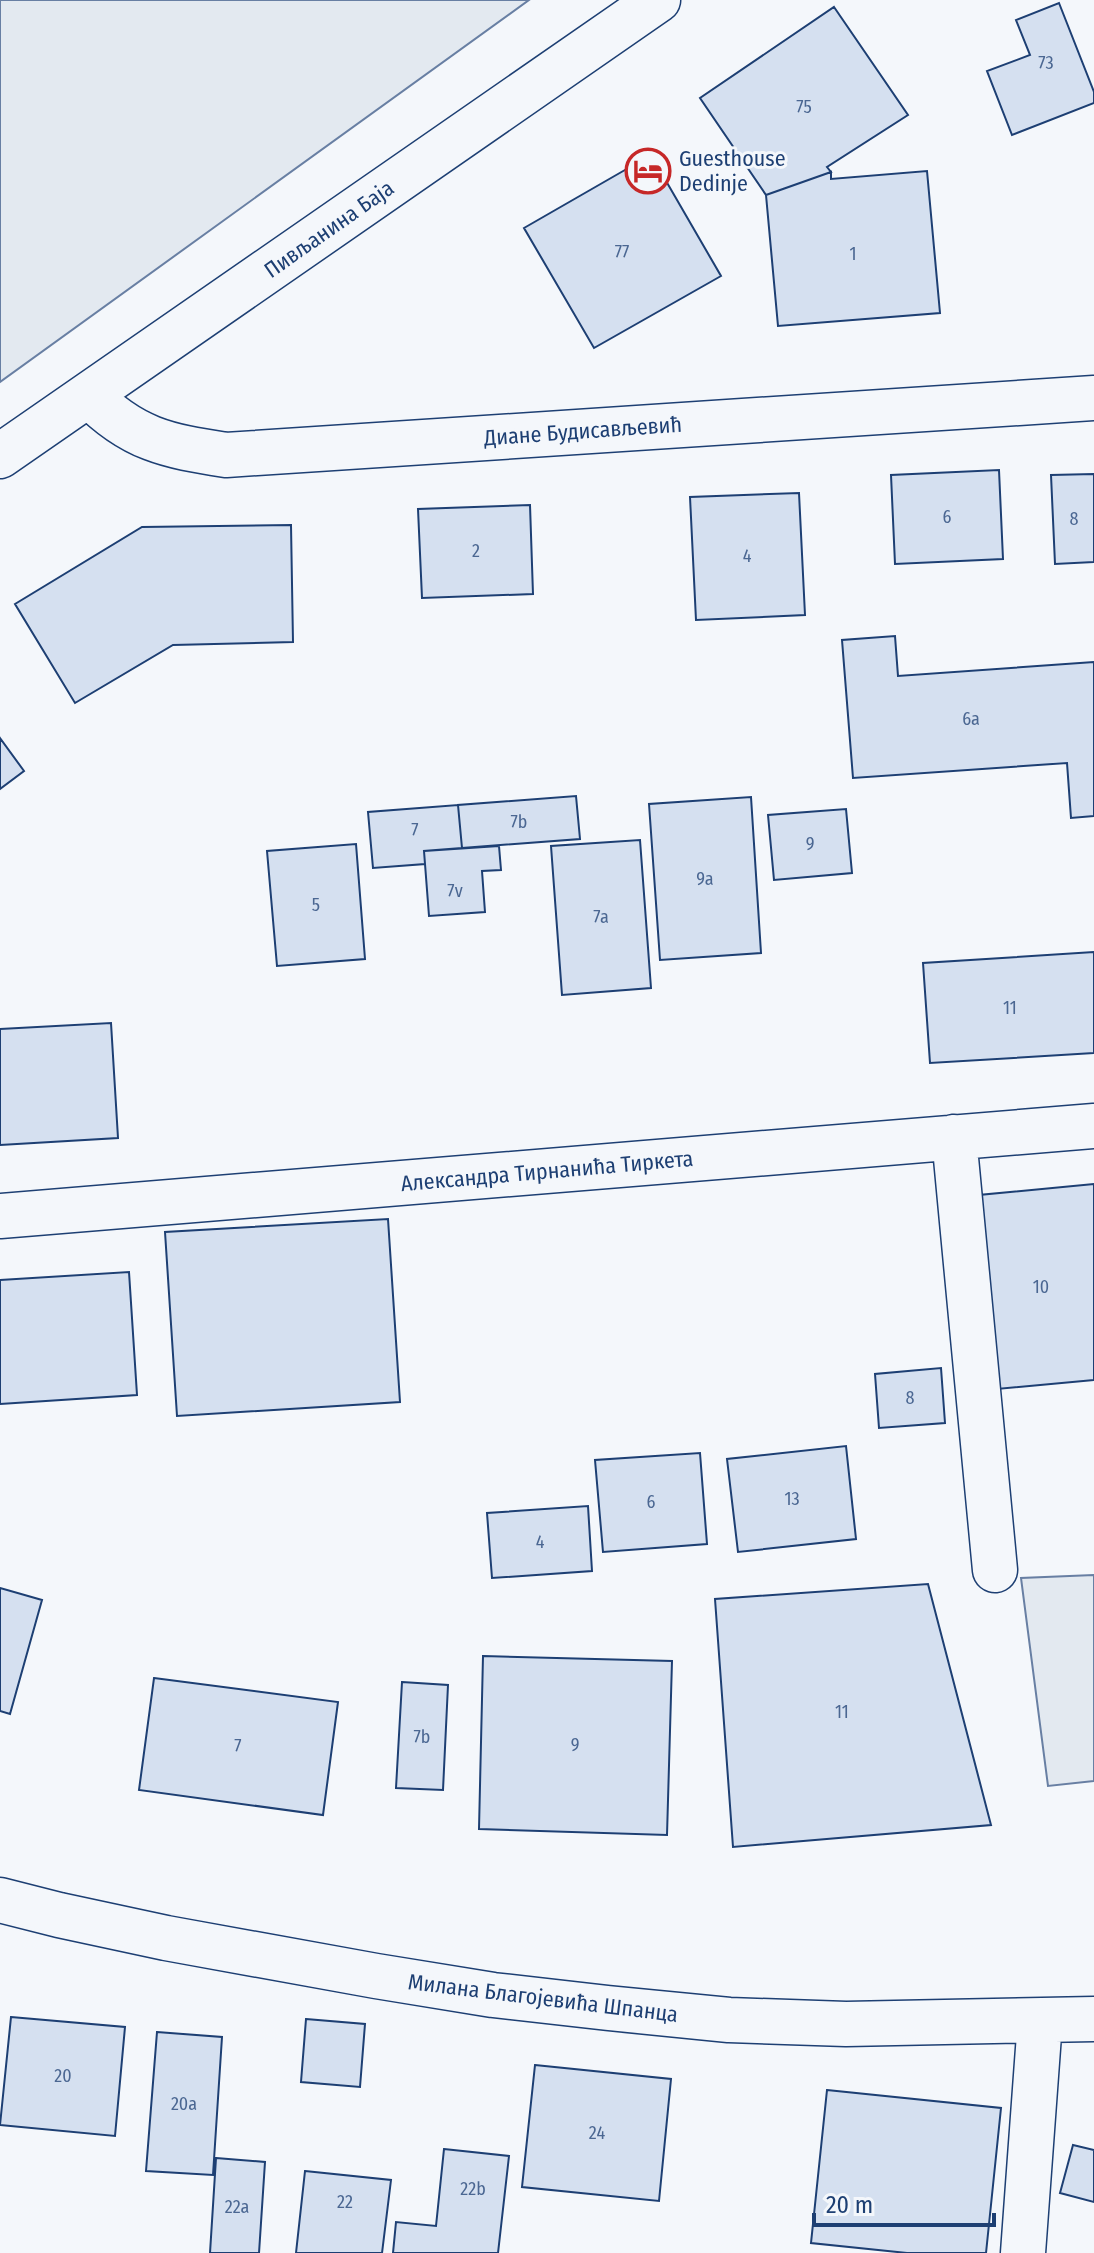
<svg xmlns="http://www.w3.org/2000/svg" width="1094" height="2253" font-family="'Fira Sans Condensed',sans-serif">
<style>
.green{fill:#e3e9f0;stroke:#687fa3;stroke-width:2}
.building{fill:#d5e0f0;stroke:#1d3f73;stroke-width:2}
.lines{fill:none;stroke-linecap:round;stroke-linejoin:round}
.minor-casing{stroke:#1d3f73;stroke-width:47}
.minor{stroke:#f4f7fb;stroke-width:44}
.labels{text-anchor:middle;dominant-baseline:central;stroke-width:6;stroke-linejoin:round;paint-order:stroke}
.number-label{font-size:18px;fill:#4b6792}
.poi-label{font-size:22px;fill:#1d3f73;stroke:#f4f7fb;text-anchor:start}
.street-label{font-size:22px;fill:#1d3f73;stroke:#f4f7fb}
</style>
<rect width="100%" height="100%" fill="#f4f7fb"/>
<!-- green -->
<path class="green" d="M0 0H529L0 382Z
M1094 1575V1781L1048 1786 1021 1578Z"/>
<!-- building -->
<path class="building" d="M1059 3 1094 92V103L1012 135 987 71 1030 55 1016 20Z
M834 7 908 115 827 167 831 172 766 195 700 98Z
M651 155 721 276 594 348 524 228Z
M927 171 940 313 778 326 766 195 831 172V179Z
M999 470 1003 559 895 564 891 475Z
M1094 474V562L1055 564 1051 475Z
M799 493 805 615 696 620 690 497Z
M530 505 533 594 422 598 418 509Z
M291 525 293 642 173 645 75 703 15 604 142 527Z
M895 636 898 676 1094 662V816L1071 818 1067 763 853 778 842 640Z
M0 738 24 771 0 789Z
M576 796 580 839 462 848 458 805Z
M751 797 761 953 660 960 649 804Z
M458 805 462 848 424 851 425 864 373 868 368 812Z
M846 809 852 873 774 880 768 815Z
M640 840 651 988 562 995 551 846Z
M356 844 365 959 277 966 267 851Z
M499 846 501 870 482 871 485 912 429 916 424 851Z
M1094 952V1053L930 1063 923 963Z
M111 1023 118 1138 0 1145V1029Z
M1094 1184V1380L997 1389 979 1195Z
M388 1219 400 1402 177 1416 165 1232Z
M129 1272 137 1395 0 1404V1280Z
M941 1368 945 1423 879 1428 875 1374Z
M846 1446 856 1539 738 1552 727 1459Z
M700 1453 707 1544 603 1552 595 1460Z
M588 1506 592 1571 492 1578 487 1513Z
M928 1584 991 1825 733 1847 715 1599Z
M0 1588 42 1600 10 1714 0 1711Z
M483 1656 672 1661 667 1835 479 1829Z
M154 1678 338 1702 323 1815 139 1790Z
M402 1682 448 1685 443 1790 396 1788Z
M11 2017 125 2027 115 2136 0 2125Z
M306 2019 365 2024 360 2087 301 2082Z
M157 2032 222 2037 213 2175 146 2171Z
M535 2065 671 2079 659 2201 522 2187Z
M827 2090 1001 2108 986 2253H907L811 2243Z
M1073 2145 1094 2150V2202L1060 2193Z
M444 2149 509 2156 498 2253H393L396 2222 436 2226Z
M216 2158 265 2162 259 2253H210Z
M305 2171 391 2180 382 2253H296Z"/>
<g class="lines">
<!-- minor casing -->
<g class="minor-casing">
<path id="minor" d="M89 395C132 439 167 446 226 455L1094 398
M0 456 658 0
M954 1137 995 1570
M0 1216 1094 1126
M0 1900 59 1915 166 1938 376 1976 493 1995 608 2008 729 2020 846 2024 1094 2019
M1023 2253 1040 2021"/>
</g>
<!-- minor -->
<use href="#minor" class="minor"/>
</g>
<!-- icons -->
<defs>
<g id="hotel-ring" transform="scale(2.3)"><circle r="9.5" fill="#f4f7fb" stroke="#c62828" stroke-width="1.5"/><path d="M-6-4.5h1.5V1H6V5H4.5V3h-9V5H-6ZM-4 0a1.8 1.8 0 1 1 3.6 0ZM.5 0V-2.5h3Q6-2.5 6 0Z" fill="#c62828"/></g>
</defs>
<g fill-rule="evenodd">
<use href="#hotel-ring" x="648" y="171"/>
</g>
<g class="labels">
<!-- number labels -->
<g class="number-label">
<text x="1046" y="63">73</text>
<text x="804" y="107">75</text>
<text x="622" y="252">77</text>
<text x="853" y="254">1</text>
<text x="947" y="517">6</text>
<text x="1074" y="519">8</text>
<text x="476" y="551">2</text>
<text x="747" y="556">4</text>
<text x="971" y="719">6a</text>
<text x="519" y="822">7b</text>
<text x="415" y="830">7</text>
<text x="810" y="844">9</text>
<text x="705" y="879">9a</text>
<text x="455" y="891">7v</text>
<text x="316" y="905">5</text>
<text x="601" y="917">7a</text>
<text x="1010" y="1008">11</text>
<text x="1041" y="1287">10</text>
<text x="910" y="1398">8</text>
<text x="792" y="1499">13</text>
<text x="651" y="1502">6</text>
<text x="540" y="1542">4</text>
<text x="842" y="1712">11</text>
<text x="422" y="1737">7b</text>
<text x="575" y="1745">9</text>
<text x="238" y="1746">7</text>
<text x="63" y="2076">20</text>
<text x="184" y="2104">20a</text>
<text x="597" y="2133">24</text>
<text x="473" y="2189">22b</text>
<text x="345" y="2202">22</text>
<text x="237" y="2207">22a</text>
</g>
<!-- poi labels -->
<g class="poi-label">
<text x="679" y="158">Guesthouse<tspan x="679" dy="25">Dedinje</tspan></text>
</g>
<!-- street labels -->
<g class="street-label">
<text transform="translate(329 229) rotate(-35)">Пивљанина Баја</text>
<text transform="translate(583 431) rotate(-4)">Диане Будисављевић</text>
<text transform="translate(547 1171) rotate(-5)">Александра Тирнанића Тиркета</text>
<text transform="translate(543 1998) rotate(7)">Милана Благојевића Шпанца</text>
</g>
</g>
<!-- scale -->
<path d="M814 2213v12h180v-12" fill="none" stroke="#1d3f73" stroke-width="4"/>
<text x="826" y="2213" font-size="24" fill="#1d3f73" stroke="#f4f7fb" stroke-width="6" paint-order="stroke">20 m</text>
</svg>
